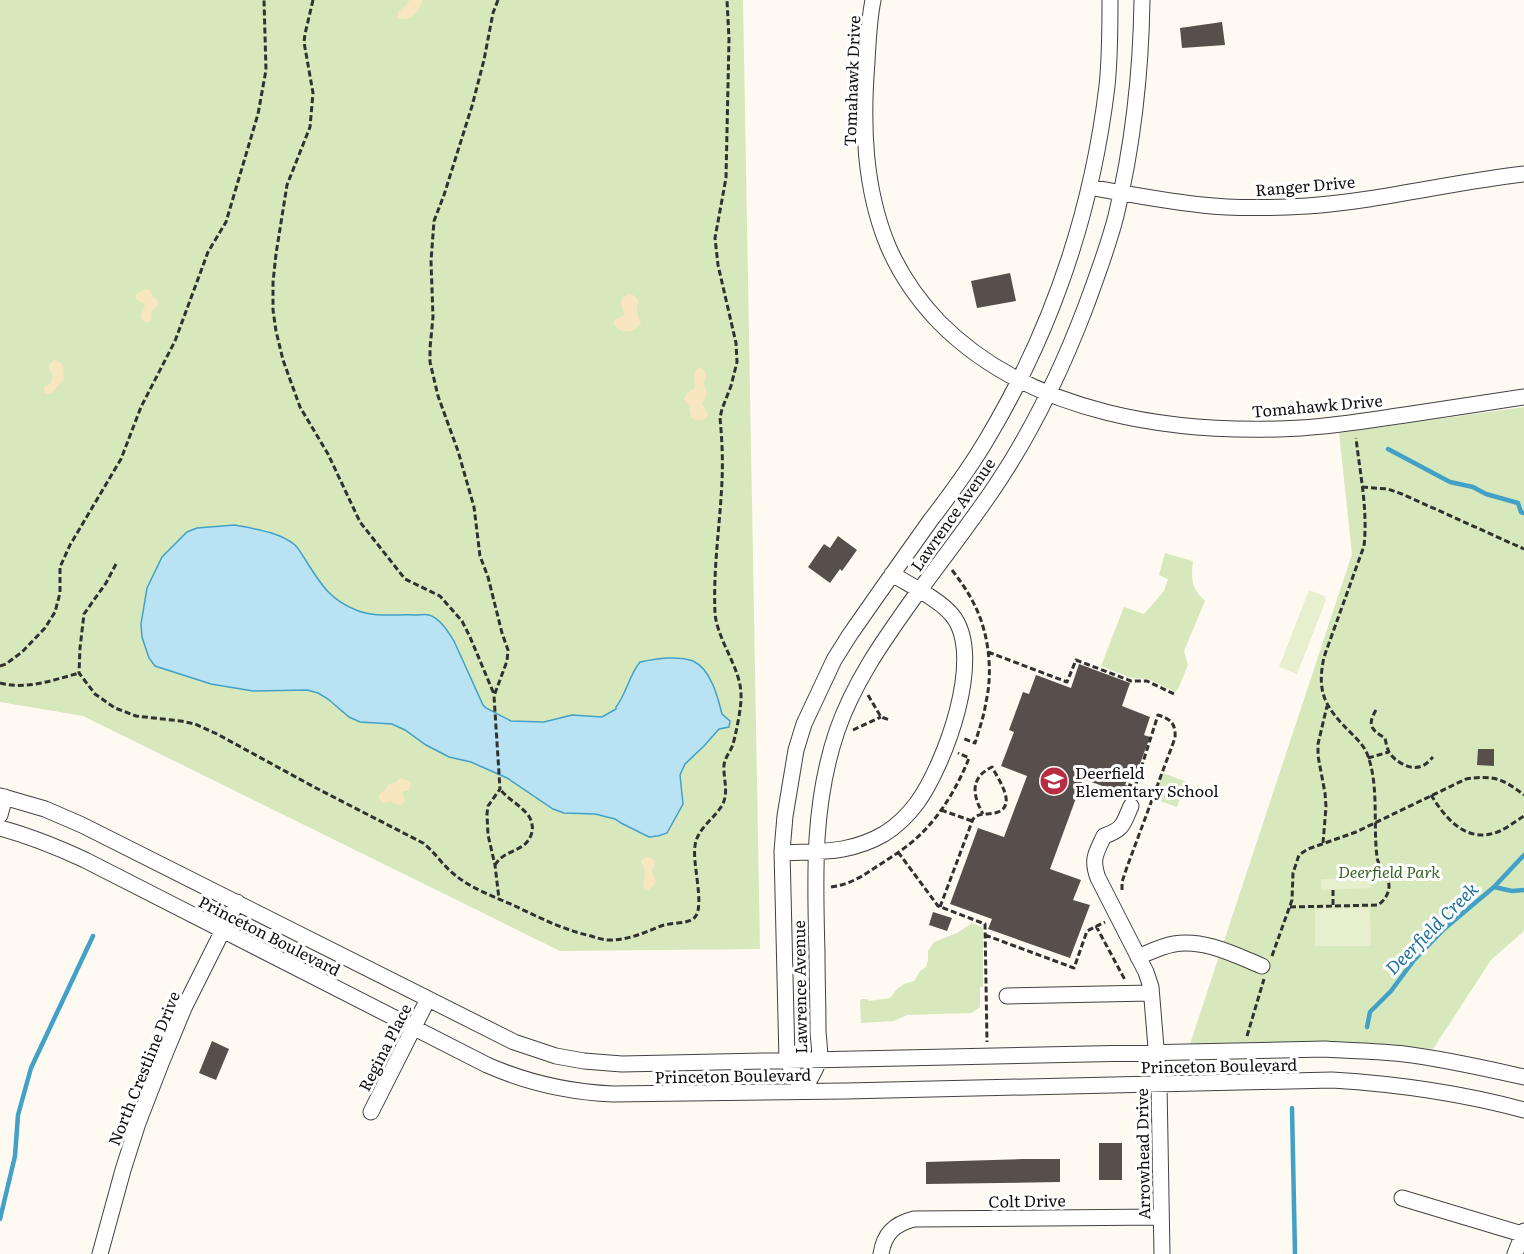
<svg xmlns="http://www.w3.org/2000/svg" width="1524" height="1254" font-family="Literata,serif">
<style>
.green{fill:#d7e8bc}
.sand{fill:#f8e6c0}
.pitch{fill:#e7efce}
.water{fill:#b9e3f3;stroke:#43a0c7;stroke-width:1.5}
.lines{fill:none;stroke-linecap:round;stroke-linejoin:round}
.stream{stroke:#43a0c7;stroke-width:4.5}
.building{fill:#574f4c}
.minor-casing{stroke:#424242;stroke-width:17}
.path{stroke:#313131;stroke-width:3;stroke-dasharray:6 3;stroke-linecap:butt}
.minor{stroke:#fff;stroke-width:15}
.labels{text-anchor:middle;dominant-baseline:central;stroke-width:6;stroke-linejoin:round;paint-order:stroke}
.street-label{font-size:16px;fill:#0f0f0f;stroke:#fff}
.poi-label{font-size:16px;fill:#0f0f0f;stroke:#fff;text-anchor:start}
.park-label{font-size:16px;font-style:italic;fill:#376422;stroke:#fff}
.water-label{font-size:18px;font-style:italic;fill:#1e729b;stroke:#fff}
</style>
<rect width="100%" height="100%" fill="#fefaf2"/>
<!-- green -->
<path class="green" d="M0 0H743L760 949 560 951 83 716 0 702Z
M1524 407V931L1491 960 1433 1049 1376 1044 1318 1042 1190 1044 1352 554 1339 433Z
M1165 553 1193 561C1191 579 1191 588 1205 601L1184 651 1188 665 1178 689 1175 692 1148 679 1131 678 1101 666 1124 607 1144 614 1164 591 1168 579 1159 575Z
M1163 773 1187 782 1177 807 1154 799Z
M972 923 983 928V987H980V1007L972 1013 907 1015 894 1021 861 1023 860 1002 861 999H867L869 1001 890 998 897 989 904 984 914 981 920 971 926 967 928 960V951L934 942 957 933Z"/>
<!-- sand -->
<path class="sand" d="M409 0H422C420 13 411 22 398 18V12C402 7 408 6 409 0Z
M146 289 150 290 153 297 157 300 159 304 152 311 151 321C147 324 143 322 141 318V314L145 308 144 304 136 299 135 296 136 294Z
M629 294C645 298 635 304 637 313 638 317 640 320 641 323 634 334 620 335 613 323L616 319 623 316 624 314 621 302 623 297Z
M54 360C66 362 63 371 64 379L53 392 48 394 45 393 44 389 45 386 51 383 53 375 49 369V365Z
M699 367C710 372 705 375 704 383 704 387 707 390 707 393 706 397 704 400 702 403L708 415 705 419C700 421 695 421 691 417L689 406 684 399 687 393 695 388 694 373Z
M400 778 409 781 411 785 409 791H404L402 793 405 800 403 804 398 805 390 801 387 803 383 802 379 799V794L385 790 389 784 395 783Z
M646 857 652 858 655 862 652 871 656 882 654 885 647 891 643 888 645 869 641 863V860Z"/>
<!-- pitch -->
<path class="pitch" d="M1309 590 1324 596 1326 600 1297 674 1279 667Z
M1371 877V888L1321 890V879Z
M1370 908 1371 946H1315V909Z"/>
<!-- water -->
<path class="water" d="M235 525C255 529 279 532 295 545 300 550 304 558 308 564 322 586 331 600 356 610 375 618 396 614 415 615 420 615 425 614 429 615 440 618 449 633 454 641L483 705 486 708 511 721 544 722 572 715 602 717 616 709V707C627 693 629 675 640 662 656 659 677 655 693 661 711 669 718 698 722 714L730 721 729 727 719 729 704 746 685 764 680 775 683 804 667 833 658 836 649 837 621 823 615 819 595 814 564 813 553 809 507 778 471 762 449 757 426 745 405 730 392 724 360 722 349 717 328 699 318 693 307 690 253 691 211 684 155 666 149 658 142 637 141 624 147 588 162 557 187 532 197 528Z"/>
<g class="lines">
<!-- stream -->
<path class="stream" d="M1388 449 1450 482 1473 487 1486 494 1518 503 1521 512 1524 513
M1494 887 1512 891 1524 890
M1367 1027 1370 1012 1391 991 1414 960 1444 929 1494 887 1524 855
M1292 1108 1295 1254
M0 1219 15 1156 18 1115 31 1068 93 936"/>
</g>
<!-- building -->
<path class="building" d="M1222 22 1225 45 1182 48 1180 28Z
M1010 273 1016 301 977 308 971 281Z
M838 536 857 550 842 571 840 569 830 583 808 567 824 544 830 548Z
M1079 664 1130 683 1122 706 1150 717 1144 735 1150 737 1135 777 1129 775 1122 793 1083 779 1050 869 1081 880 1073 900 1090 905 1070 958 988 929 992 919 950 904 978 828 1004 837 1027 776 1001 766 1014 732 1009 730 1023 692 1029 694 1036 675 1071 688Z
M1478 749H1494V766L1477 765Z
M933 912 952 918 947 931 929 925Z
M212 1041 229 1049 216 1080 199 1073Z
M1099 1143H1122V1180H1099Z
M1023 1159H1060V1182L926 1184V1162Z"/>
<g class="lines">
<!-- minor casing -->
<g class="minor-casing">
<path id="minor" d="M873 0C869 20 868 41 867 62 862 124 864 188 888 246 900 274 918 300 939 322 1031 415 1175 435 1301 428 1336 426 1371 420 1405 415 1445 409 1484 403 1524 397
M1089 187C1127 194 1164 201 1202 205 1237 209 1272 208 1307 206 1380 201 1452 182 1524 174
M0 796 45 809 82 825 514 1042 556 1056 584 1061 622 1064 1325 1049C1351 1051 1378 1051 1404 1054 1445 1059 1484 1068 1524 1077
M1131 806C1123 824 1124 829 1104 836 1096 853 1091 859 1098 878L1146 972 1151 987 1159 1084 1162 1254
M0 815 5 797
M0 828C30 836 57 847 85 860L487 1065C528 1083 569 1092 613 1094L846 1091 1332 1080C1398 1084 1461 1093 1524 1110
M782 853C820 851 849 854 884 834 897 826 908 815 917 803 944 766 986 656 952 615 940 600 910 585 892 574
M1138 957C1150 952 1162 946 1174 944 1205 939 1235 955 1262 966
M1007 996 1151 993
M803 1091 787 1060 782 851 785 816 796 750 804 724 834 660 849 636C876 597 903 559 930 521 950 495 970 468 987 439 1052 330 1092 212 1107 86 1110 58 1110 29 1110 0
M803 1091C808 1082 817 1069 819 1059 821 1051 818 1039 818 1030 818 1004 817 979 817 953 815 877 812 805 837 731 854 682 883 641 913 599 939 564 965 530 990 494 1030 436 1061 372 1086 306 1097 276 1108 247 1116 216 1133 145 1141 73 1142 0
M371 1112 428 999
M1402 1198 1522 1234
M100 1254 123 1170 138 1123 162 1061 184 1008 237 902
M881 1254C884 1234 894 1224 914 1219L1161 1217
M1515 1254 1524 1231"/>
</g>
<!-- path -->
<path class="path" d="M313 0 305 34 304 42 313 93 310 127 287 185 276 254 273 282V310L276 331 283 360 300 407 328 454 360 522 405 579 440 596 462 621 470 637 494 694
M498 0 493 13 484 60 472 106 444 195 434 221 431 261 433 317 430 348V362L438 396 458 451 474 507 480 556 488 577 502 633 508 650 507 661 494 696 500 789 488 806 487 814 488 835 495 865 499 899
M1362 487 1388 489 1402 494 1524 549
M116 564 106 583 84 614 80 648 79 673 95 694 115 708 136 716 181 721 195 724 217 734 316 788 423 843C435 852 443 866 455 875 472 889 495 897 515 906 540 918 564 930 591 936 597 938 603 940 609 940 629 940 643 933 661 926 671 922 688 925 695 917 705 906 692 863 695 846 697 827 718 817 724 801 728 789 723 776 724 765 725 757 731 751 733 744 736 734 742 704 741 695 741 668 717 640 715 613 713 569 720 525 722 481 723 460 722 439 720 418L722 409 731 386 737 362 736 343 718 265 715 238 726 178 729 39 727 0
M952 570C961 582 969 593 975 606 989 634 993 672 986 702 984 716 979 730 975 743L962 738
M988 652 1067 682 1076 660 1131 681H1147L1174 694
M0 666 6 664 22 652 45 628 55 612 60 593V567L70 545 121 459 141 407 175 341 208 252 226 222 258 114 266 70 264 0
M0 683C26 690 54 680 79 673
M868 695 881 717 890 720
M1376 710C1367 725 1371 730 1385 738 1386 743 1387 748 1389 752 1395 762 1411 771 1422 766 1427 764 1430 760 1433 757
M853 730 881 717
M1368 758 1389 752
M1431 795C1446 819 1467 845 1500 831 1508 827 1516 821 1524 816
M941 810 972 821
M1323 843 1326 807 1325 793 1318 756V744L1327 706
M898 852 938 906 985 924 987 1042
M495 865C505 848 527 853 532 832 533 827 532 823 530 818 523 806 508 800 500 789
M831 887C847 885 860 878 873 869 890 858 908 847 922 833 942 813 959 784 969 758L958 753
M1122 890V882L1127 867 1175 738C1176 724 1171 719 1158 715L1135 787 1127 784 1124 792
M1333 890V907
M940 907 973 819C979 812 987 815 995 813 1019 807 998 779 992 767 969 778 973 796 983 814
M1290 907 1378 905C1384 901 1389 894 1389 886 1389 875 1378 867 1377 857 1373 824 1379 787 1368 756 1365 747 1358 740 1352 734 1326 708 1316 694 1324 657L1364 546C1368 510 1360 474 1356 438
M1096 926 1125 980
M985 935 1074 968 1087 931 1105 922
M1272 956 1292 900 1293 873 1299 855 1308 849 1356 832 1466 779C1493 775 1502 778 1524 795
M1247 1036 1264 979"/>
<!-- minor -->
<use href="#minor" class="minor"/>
</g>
<!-- icons -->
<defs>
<g id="school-disc" transform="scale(1.5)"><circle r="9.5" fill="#b92d43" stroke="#fff"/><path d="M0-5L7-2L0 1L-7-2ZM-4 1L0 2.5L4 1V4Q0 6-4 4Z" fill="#fff"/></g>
</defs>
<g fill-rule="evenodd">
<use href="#school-disc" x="1054" y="781"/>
</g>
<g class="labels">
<!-- street labels -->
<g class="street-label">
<text transform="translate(851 81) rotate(-88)">Tomahawk Drive</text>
<text transform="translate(1305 185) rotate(-5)">Ranger Drive</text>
<text transform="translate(1317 405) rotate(-5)">Tomahawk Drive</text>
<text transform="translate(952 514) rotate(-55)">Lawrence Avenue</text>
<text transform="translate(270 935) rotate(27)">Princeton Boulevard</text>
<text transform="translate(799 987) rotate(-91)">Lawrence Avenue</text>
<text transform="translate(384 1047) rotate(-63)">Regina Place</text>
<text transform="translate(1219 1065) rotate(-1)">Princeton Boulevard</text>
<text transform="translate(143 1068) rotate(-68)">North Crestline Drive</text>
<text transform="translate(733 1075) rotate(-1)">Princeton Boulevard</text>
<text transform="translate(1142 1154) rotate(-91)">Arrowhead Drive</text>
<text transform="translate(1027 1200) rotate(-1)">Colt Drive</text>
</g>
<!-- poi labels -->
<g class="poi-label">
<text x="1075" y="772">Deerfield<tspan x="1075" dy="18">Elementary School</tspan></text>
</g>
<!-- park labels -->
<g class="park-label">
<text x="1389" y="871">Deerfield Park</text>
</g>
<!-- water labels -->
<g class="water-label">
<text transform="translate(1431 928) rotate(-45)">Deerfield Creek</text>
</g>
</g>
</svg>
